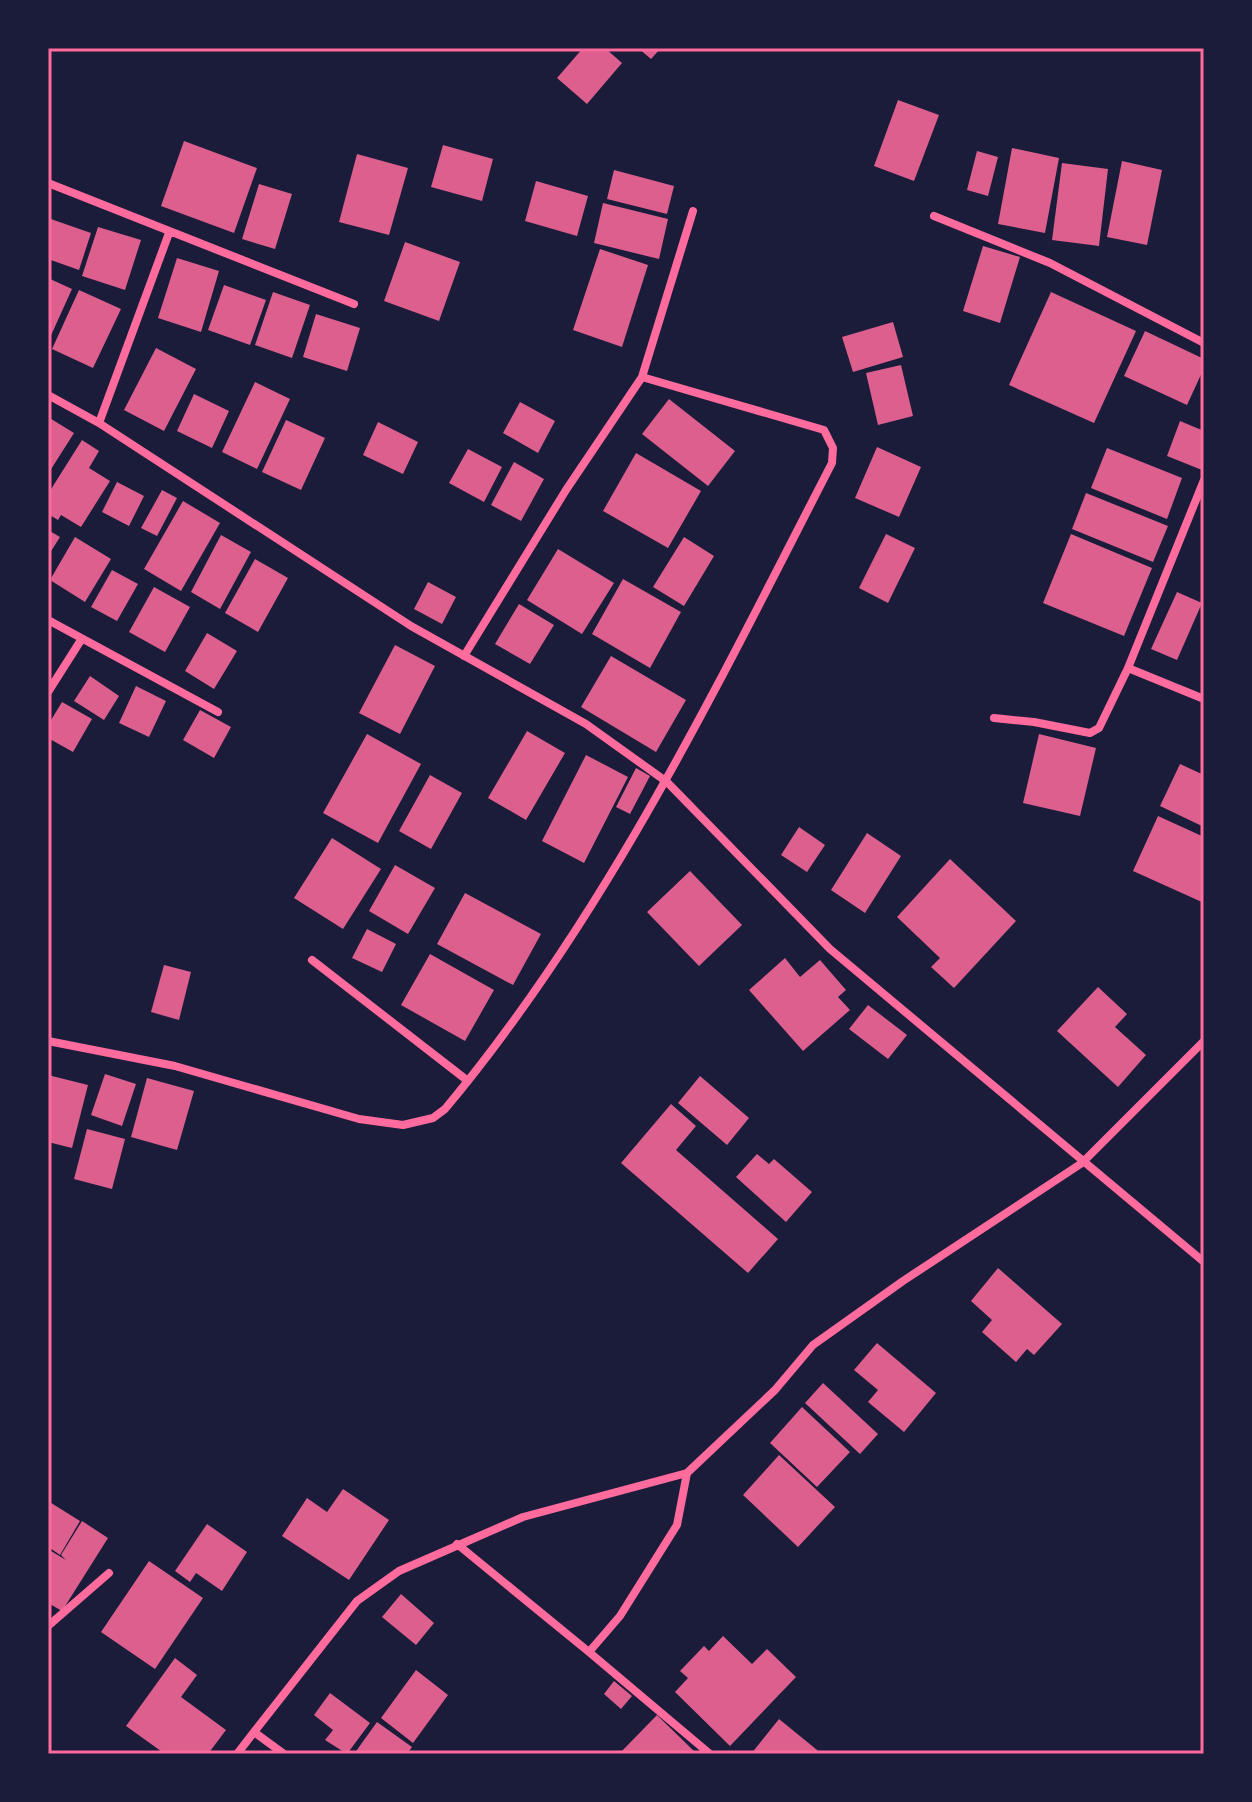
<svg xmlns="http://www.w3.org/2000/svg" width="1252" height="1802" font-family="'DM Sans',sans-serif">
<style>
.building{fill:#dd5f8e}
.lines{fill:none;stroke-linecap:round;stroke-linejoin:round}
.minor{stroke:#ff6b9d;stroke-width:8}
.neatline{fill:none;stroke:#ff6b9d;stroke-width:3}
</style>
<rect width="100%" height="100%" fill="#1b1b3a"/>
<!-- building -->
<path class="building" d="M583 48H605L622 63 587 104 557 78Z
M638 48H661L651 59Z
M898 100 939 115 914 181 874 166Z
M184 141 257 168 234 233 161 206Z
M443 145 493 159 482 201 431 187Z
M1012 148 1059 158 1045 233 998 224Z
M977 151 998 157 988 196 967 190Z
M357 154 408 168 389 235 339 222Z
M1122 161 1162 170 1147 245 1107 237Z
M1062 163 1108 169 1099 246 1052 240Z
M614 170 674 186 667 214 607 199Z
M536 181 588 196 577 236 525 221Z
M259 184 292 194 275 249 242 239Z
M603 203 668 219 659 259 594 243Z
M48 218 91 233 79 270 48 259Z
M98 227 141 240 125 290 82 276Z
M405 242 460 262 439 321 384 301Z
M983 246 1020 257 1000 323 963 311Z
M600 249 648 265 622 347 573 330Z
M177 258 219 271 201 332 158 318Z
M48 278 72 289 48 342Z
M224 285 266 300 250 345 208 330Z
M79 290 121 309 93 368 52 349Z
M273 292 310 305 292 358 255 345Z
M1051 292 1136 331 1094 423 1009 385Z
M316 314 360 328 347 371 303 357Z
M893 322 903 357 853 372 842 337Z
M1145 331 1204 359V368L1187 405 1124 376Z
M156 348 196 369 164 431 124 410Z
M901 365 913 416 878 425 866 373Z
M255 382 290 399 257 469 222 452Z
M194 394 229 411 212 448 177 431Z
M669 399 735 451 708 486 642 434Z
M520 402 555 421 538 453 503 433Z
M48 417 74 433 48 474Z
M286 420 325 438 301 490 262 472Z
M1180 421 1204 431 1202 470 1167 456Z
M378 422 418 442 403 474 363 455Z
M82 440 99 451 89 468 110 481 81 527 61 515 58 520 48 514V494Z
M877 447 921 467 899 517 855 498Z
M1107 448 1182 478 1167 519 1091 488Z
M468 449 502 467 484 502 449 483Z
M636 453 701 491 668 548 603 511Z
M514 462 544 479 521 521 491 505Z
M117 482 144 496 129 526 102 512Z
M162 490 177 498 157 536 141 528Z
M1086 493 1168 526 1153 562 1072 529Z
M183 501 220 523 181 591 144 569Z
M48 530 60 537 48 556Z
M886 534 915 548 888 603 859 588Z
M1071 534 1152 568 1124 636 1043 603Z
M221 535 251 552 220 609 191 592Z
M75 537 111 559 85 602 50 580Z
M684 537 714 556 684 606 653 587Z
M558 549 614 583 582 634 527 600Z
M255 559 288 578 258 632 225 613Z
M112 570 138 584 117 621 91 607Z
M623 579 681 612 650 668 592 634Z
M428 582 456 597 442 624 414 609Z
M154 587 190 607 165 652 129 632Z
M1177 592 1202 603 1177 660 1151 649Z
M519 604 554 625 530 664 495 644Z
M207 633 237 651 214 689 185 671Z
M395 645 435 666 400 734 359 713Z
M611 656 686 700 656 752 581 707Z
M90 676 119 696 104 720 74 701Z
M136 686 166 701 149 737 119 723Z
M62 702 92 719 73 752 48 738V725Z
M200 710 231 727 214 758 183 740Z
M527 731 565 753 526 820 488 798Z
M367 734 421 764 378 843 323 813Z
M1039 734 1096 748 1080 816 1023 803Z
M586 755 628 777 584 863 542 841Z
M1180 764 1204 775V827L1160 806Z
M636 768 650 776 630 814 616 807Z
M430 775 462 793 431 849 399 831Z
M1158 816 1204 837V903L1133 871Z
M799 827 825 845 807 872 781 855Z
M867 833 901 856 865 913 831 890Z
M332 838 381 869 343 929 294 898Z
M950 859 1016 921 954 988 931 967 940 958 897 917Z
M395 865 435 888 408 934 369 911Z
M690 871 742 925 699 966 647 912Z
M465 893 541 934 513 985 437 944Z
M367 929 396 944 382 972 352 958Z
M430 954 494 990 465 1041 401 1005Z
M785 958 800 977 820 960 846 990 838 997 850 1010 803 1051 749 990Z
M164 965 191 972 179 1020 151 1012Z
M1098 987 1127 1014 1115 1027 1146 1055 1118 1087 1057 1031Z
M868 1005 907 1035 888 1059 849 1029Z
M105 1074 136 1084 122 1126 91 1115Z
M48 1075 88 1085 72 1148 48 1142Z
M700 1076 749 1118 727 1145 678 1103Z
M147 1078 194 1091 177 1150 131 1137Z
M671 1104 696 1126 676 1150 778 1239 748 1273 621 1163Z
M87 1129 125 1139 112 1189 74 1179Z
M757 1154 769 1164 774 1159 812 1192 786 1222 736 1177Z
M998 1268 1062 1324 1034 1355 1027 1349 1016 1362 982 1332 992 1320 971 1301Z
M877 1343 936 1393 904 1432 868 1402 878 1390 854 1370Z
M823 1383 878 1434 860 1454 805 1403Z
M802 1407 850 1452 817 1487 770 1443Z
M779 1455 835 1507 798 1547 743 1495Z
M343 1489 389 1520 349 1580 282 1536 307 1498 327 1512Z
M48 1501 80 1521 60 1555 50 1548 48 1551Z
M82 1521 108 1538 62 1611 48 1603V1555L51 1551 66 1560 61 1555Z
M207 1524 247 1552 222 1591 196 1573 190 1582 175 1571Z
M149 1561 203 1598 155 1669 101 1632Z
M401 1594 434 1623 416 1645 382 1617Z
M723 1636 752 1664 767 1649 796 1677 730 1746 675 1692 688 1678 680 1671 704 1646 709 1651Z
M175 1658 197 1675 181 1697 226 1730 208 1754H165L126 1726Z
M416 1670 448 1695 413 1743 381 1718Z
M614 1681 632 1696 621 1709 604 1694Z
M330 1693 370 1723 347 1754 325 1740 333 1730 314 1715Z
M657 1715 697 1754H619Z
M779 1719 822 1754H751Z
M377 1722 412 1747 407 1754H354Z"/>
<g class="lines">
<!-- minor -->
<path class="minor" d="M48 183 354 304
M934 216 1050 263 1204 343
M48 395 99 423 411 626 586 724 667 782 830 949 1204 1262
M99 423 169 233
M48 620 218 712
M464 656 566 490 642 377 693 211
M1128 668 1204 699
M48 692 81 640
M994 718 1034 722 1090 733 1099 728 1128 668 1204 480
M312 960 468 1081
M48 1041 175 1066 359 1119 403 1125 433 1118 445 1109C607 915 717 686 832 463L833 448 824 430 642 377
M687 1473 677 1525 620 1616 589 1652 710 1754
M457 1544 589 1652
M48 1626 109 1573
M237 1754 254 1732
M284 1754 254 1732 357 1601 399 1571 523 1517 687 1473 775 1390 813 1345 903 1281 1082 1163 1204 1041"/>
</g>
<!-- border -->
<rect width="1252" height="1802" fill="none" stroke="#1b1b3a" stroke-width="100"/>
<rect x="50" y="50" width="1152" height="1702" class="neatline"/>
</svg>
